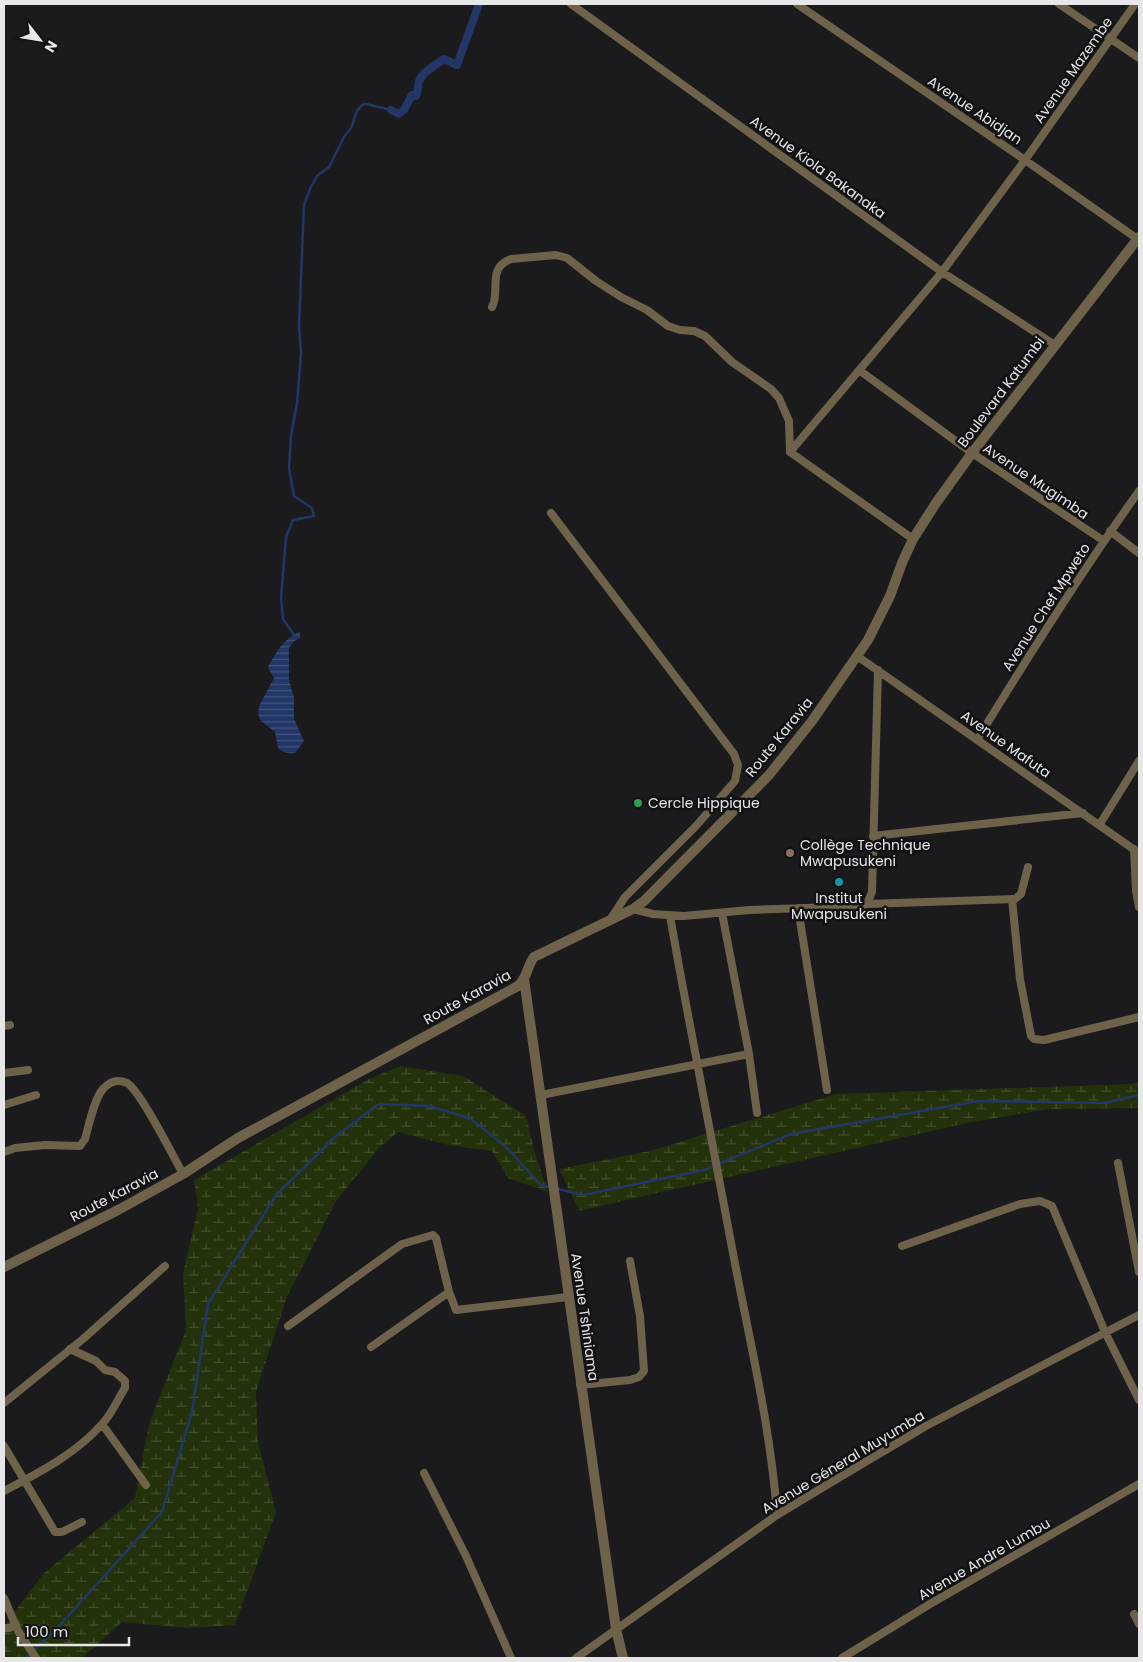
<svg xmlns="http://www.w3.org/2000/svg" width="1143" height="1662" font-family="Poppins,sans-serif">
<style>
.wetland{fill:url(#wetland-marsh)}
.water{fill:url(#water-rules)}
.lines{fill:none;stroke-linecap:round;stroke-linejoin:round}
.stream{stroke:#223767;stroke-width:2.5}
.canal{stroke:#223767;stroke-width:8}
.minor{stroke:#6f624a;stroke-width:8}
.tertiary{stroke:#6f624a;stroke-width:10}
.leisure-dot{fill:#2e9e5b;stroke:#121113;stroke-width:2}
.education-dot{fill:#8d6e63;stroke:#121113;stroke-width:2}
.culture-dot{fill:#0f9aa8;stroke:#121113;stroke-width:2}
.labels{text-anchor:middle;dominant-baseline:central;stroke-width:5;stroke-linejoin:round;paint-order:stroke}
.street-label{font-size:14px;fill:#e7e6e8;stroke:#121113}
.poi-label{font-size:14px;fill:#e7e6e8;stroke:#121113;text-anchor:start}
</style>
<defs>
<pattern id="wetland-marsh" width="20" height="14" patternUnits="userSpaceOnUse" patternTransform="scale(1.25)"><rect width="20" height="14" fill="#23320b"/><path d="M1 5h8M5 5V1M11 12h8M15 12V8" fill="none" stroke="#43502f"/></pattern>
<pattern id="water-rules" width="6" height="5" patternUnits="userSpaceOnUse" patternTransform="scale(1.25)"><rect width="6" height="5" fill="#223767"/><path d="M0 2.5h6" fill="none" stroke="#42547d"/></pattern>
</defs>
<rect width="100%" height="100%" fill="#1b1a1c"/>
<!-- wetland -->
<path class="wetland" d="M400 1066 463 1076 526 1116 534 1150 548 1192 508 1178 492 1151 448 1145 398 1132 379 1148 336 1201 287 1297 256 1392 258 1442 276 1512 235 1625 188 1628 122 1622 82 1658H4V1626L44 1573 135 1498 149 1424 186 1330 183 1273 198 1208 194 1180 369 1079Z
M1139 1082V1108L1048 1109 967 1123 579 1211 559 1169 650 1151 836 1094 1131 1084Z"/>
<!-- water -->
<path class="water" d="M300 632V638L294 641 289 648V680L294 698V719L304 741 295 753C288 754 284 753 278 748L275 732 261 721 258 714 259 706 274 678 268 667C277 651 282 640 300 632Z"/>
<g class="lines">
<!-- stream -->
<path class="stream" d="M294 635 283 619 281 598 286 537 293 520 314 516 312 508 294 496 289 468 291 435 297 404 301 353 299 326 304 205 310 189 317 176 329 167 344 137 351 128 357 111 362 105 366 104 391 110
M558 1189 584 1195 704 1170 791 1134 979 1101 1105 1103 1139 1095
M26 1658 59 1626 162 1512 192 1412 208 1304 276 1195 336 1136 379 1104 430 1106 471 1119 506 1147 541 1185 550 1187"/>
<!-- canal -->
<path class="canal" d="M391 110 399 114 404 110 412 95 416 96C419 91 417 86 419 81 423 71 436 65 444 59L457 65 479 4"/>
<!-- minor -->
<path class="minor" d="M571 4 942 272 1055 345
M797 4 1025 160 1139 240
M1059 4 1139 58
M492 307C501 291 486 268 511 259L556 255 567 258 596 281 621 297 647 310 668 326 680 330 694 331 705 336 732 362 771 389 779 398 789 421 790 452 913 539
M859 370 972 453 1104 541
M790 452 942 272 1025 160 1135 4
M551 513 734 754 738 765 735 781 696 826 625 897 610 920
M1110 531 1139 553
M857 656 1139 853
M977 740C1029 655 1082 571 1139 491
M1100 824 1139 761
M873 836 1083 813
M1134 849 1136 891 1139 907
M1012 899 1020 979 1031 1036 1034 1039 1044 1040 1139 1017
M867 904 1015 899 1021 894 1028 867
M798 908 827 1090
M633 909 653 914 684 916 749 910 862 906 867 904 872 892 878 670
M722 913 749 1054 757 1113
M670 916C691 1034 713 1152 736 1269 752 1351 771 1432 777 1515
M4 1026 10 1025
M4 1073 28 1070
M541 1095 749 1054
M4 1105 36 1095
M4 1152 15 1148 45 1145 80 1146 85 1139C89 1125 94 1099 103 1089 110 1081 118 1079 127 1083 140 1090 174 1158 183 1174
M1118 1163 1139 1272
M902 1246 1020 1204 1040 1201 1052 1206 1105 1332 1139 1400
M288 1326 402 1244 433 1235 436 1238 449 1292 456 1310 568 1297
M371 1347 449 1292
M580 1385 630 1380 639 1377 644 1371 640 1316 630 1261
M4 1403 83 1339 165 1266
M102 1424 146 1485
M4 1446 55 1532H62L82 1522
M424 1473 466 1556 511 1658
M4 1491C38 1473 76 1454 102 1424 112 1414 117 1400 125 1388V1381L115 1372 105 1370 96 1361 70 1349
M4 1598 18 1631 36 1658
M1134 1614 1139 1624
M4 1628H9L16 1625
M576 1658 777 1515 830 1483 926 1426 1139 1315
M842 1658 930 1604 1139 1484"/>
<!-- tertiary -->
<path class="tertiary" d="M524 979 616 1629 623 1658
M4 1267 120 1209 183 1174 238 1138 518 986C527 979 527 966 534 957L633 909 644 901 769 775 812 721 868 640 890 596 902 563 913 539 936 503 972 453 1139 237"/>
</g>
<!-- markers -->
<circle class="leisure-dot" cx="638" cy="803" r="5"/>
<circle class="education-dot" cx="790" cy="853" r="5"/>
<circle class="culture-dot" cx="839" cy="882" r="5"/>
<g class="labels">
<!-- street labels -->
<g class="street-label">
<text transform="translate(1073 70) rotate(-55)">Avenue Mazembe</text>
<text transform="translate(975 110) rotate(34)">Avenue Abidjan</text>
<text transform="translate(818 167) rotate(36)">Avenue Kiola Bakanaka</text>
<text transform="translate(1001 392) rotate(-53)">Boulevard Katumbi</text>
<text transform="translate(1036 481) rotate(34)">Avenue Mugimba</text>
<text transform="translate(1046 607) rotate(-57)">Avenue Chef Mpweto</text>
<text transform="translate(779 737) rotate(-51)">Route Karavia</text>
<text transform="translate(1006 744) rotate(35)">Avenue Mafuta</text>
<text transform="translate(467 997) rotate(-29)">Route Karavia</text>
<text transform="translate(114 1195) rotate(-28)">Route Karavia</text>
<text transform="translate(585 1317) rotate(82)">Avenue Tshiniama</text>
<text transform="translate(843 1462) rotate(-31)">Avenue Géneral Muyumba</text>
<text transform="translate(984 1559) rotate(-30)">Avenue Andre Lumbu</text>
</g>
<!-- poi labels -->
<g class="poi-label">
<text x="648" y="803">Cercle Hippique</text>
<text x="800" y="845">Collège Technique<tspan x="800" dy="16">Mwapusukeni</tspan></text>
<text x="839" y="898" text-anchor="middle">Institut<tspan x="839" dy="16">Mwapusukeni</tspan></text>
</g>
</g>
<!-- border -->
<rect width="1143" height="1662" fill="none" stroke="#e7e6e8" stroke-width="10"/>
<!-- north arrow -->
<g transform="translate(40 40) rotate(121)" stroke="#121113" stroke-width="4" paint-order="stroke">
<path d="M0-4L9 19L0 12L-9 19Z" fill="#e7e6e8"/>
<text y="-8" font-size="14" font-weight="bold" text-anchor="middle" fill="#e7e6e8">N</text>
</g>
<!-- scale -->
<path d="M18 1637v8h111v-8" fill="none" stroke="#e7e6e8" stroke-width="2.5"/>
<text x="25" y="1637" font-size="15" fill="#e7e6e8" stroke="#121113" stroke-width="4" paint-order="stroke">100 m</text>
</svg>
